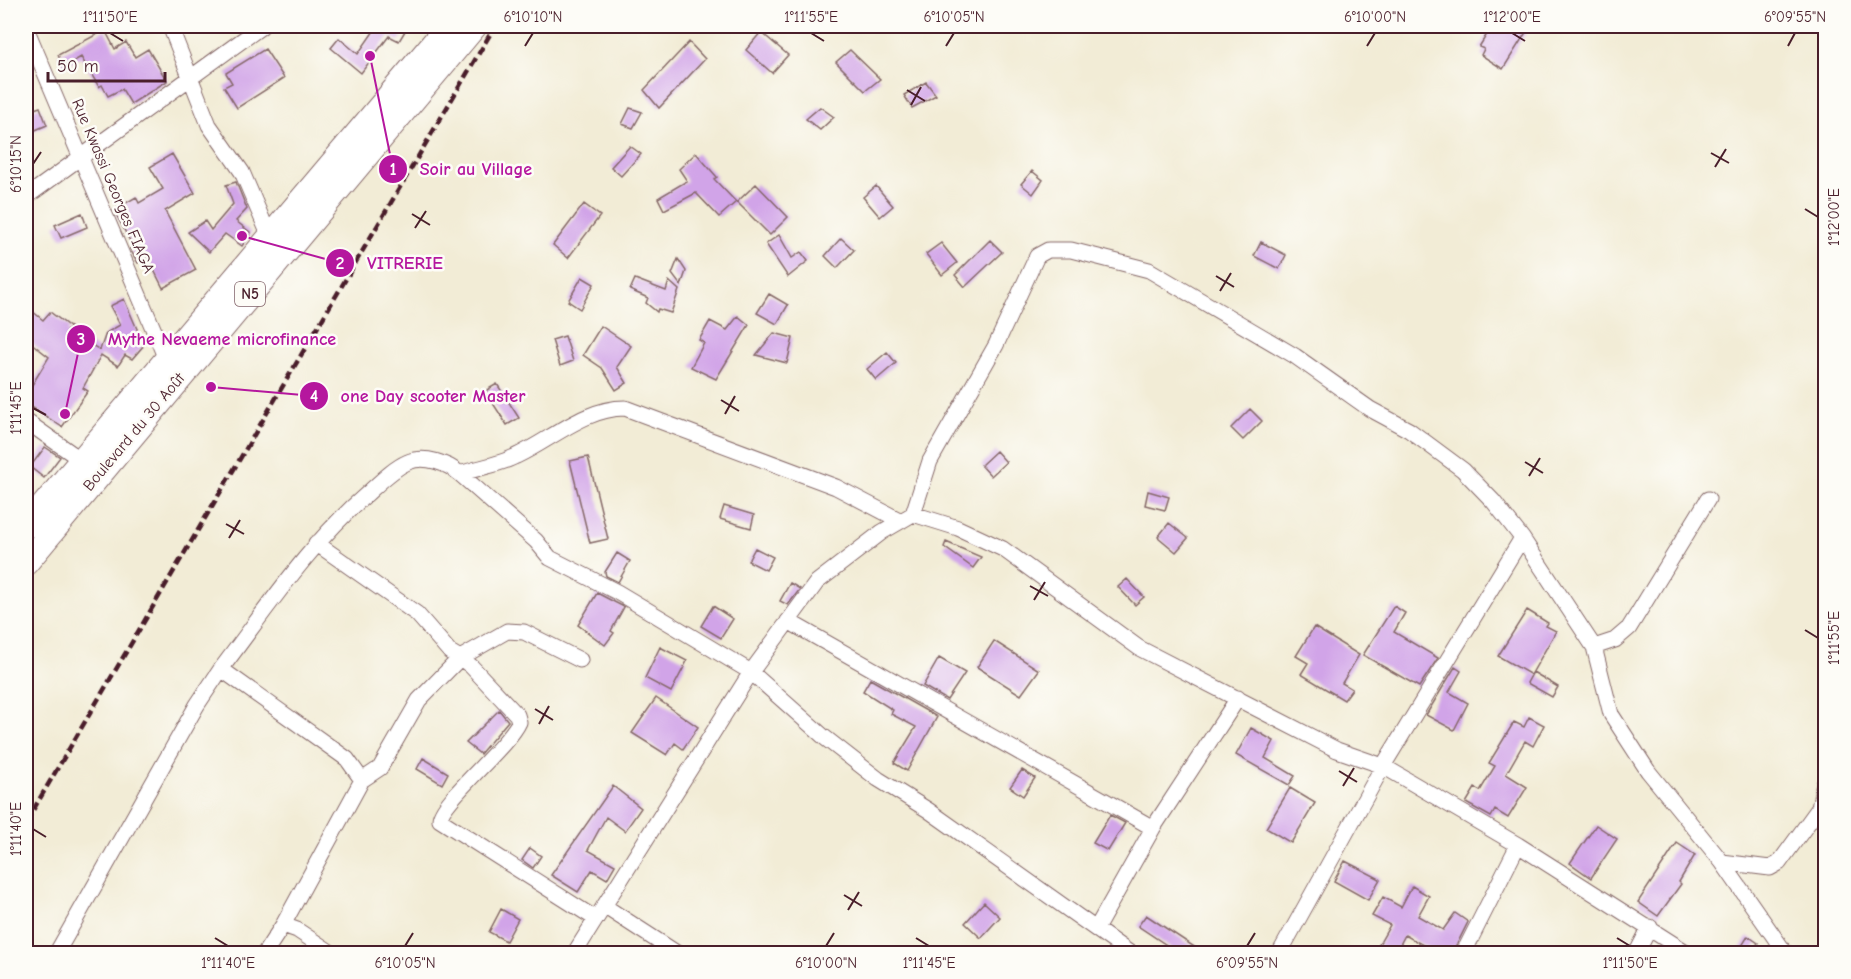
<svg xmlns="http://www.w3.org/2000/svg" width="1851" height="979" font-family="'Comic Neue',sans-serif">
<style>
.building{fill:#d1a4e8}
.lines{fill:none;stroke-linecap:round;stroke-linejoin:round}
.minor-casing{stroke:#856767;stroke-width:17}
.trunk-casing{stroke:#856767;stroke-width:26}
.minor{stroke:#fff;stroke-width:15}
.trunk{stroke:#fff;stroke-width:24}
.rail{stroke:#4a1f2b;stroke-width:4.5;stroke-dasharray:9 4.5;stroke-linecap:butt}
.ticks{fill:none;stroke:#4a1f2b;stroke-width:2}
.labels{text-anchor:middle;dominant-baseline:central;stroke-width:5;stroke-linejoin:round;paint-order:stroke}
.shield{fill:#fdfcf7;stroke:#806168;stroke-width:1.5}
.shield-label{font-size:15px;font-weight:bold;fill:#4a1f2b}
.street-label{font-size:16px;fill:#4a1f2b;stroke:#fdfcf7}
.leader{fill:none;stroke:#b5179e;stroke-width:2}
.callout-dot{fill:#b5179e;stroke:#fdfcf7;stroke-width:2}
.mark-label{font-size:18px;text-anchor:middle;font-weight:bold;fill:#fff}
.callout-label{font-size:18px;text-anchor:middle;font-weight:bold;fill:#b5179e;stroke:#fdfcf7;stroke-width:5;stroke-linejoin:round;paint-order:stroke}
.neatline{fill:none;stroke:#4a1f2b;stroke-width:2}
.ticks-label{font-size:15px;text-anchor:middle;fill:#4a1f2b}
</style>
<rect width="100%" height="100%" fill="#fdfcf7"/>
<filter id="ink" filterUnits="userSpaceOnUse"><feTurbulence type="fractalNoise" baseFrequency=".0167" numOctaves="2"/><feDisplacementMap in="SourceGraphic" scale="12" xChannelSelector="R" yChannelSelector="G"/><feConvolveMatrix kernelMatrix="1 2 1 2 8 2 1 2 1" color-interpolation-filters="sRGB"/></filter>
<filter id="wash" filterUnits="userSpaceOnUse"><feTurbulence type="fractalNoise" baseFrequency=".008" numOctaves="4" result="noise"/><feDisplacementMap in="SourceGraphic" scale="24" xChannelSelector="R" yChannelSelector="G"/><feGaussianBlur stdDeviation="1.35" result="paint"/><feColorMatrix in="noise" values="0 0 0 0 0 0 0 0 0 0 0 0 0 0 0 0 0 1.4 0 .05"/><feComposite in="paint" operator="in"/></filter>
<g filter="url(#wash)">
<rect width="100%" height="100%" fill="#f2ecd6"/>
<g id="blocks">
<!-- building -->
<path class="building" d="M372 26H408L399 41 389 36 361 73 331 48 339 38 358 54 376 28Z
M1492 26H1530L1503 69 1481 55 1484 49 1479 47Z
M105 30 115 49 126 42 135 57 148 49 167 81 131 104 122 89 108 96 102 85 99 87 81 57 64 67 58 55Z
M761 32 788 55 772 73 746 50Z
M689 42 705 59 659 108 644 90Z
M265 49 284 78 237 108 224 87 232 83 226 73Z
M850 50 880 79 865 91 836 62Z
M926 82 936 95 912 108 904 95Z
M40 107 47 125 26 134V112Z
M820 107 834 117 820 130 806 119Z
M630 108 642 112 633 128 622 124Z
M630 146 641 154 621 176 611 167Z
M696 153 717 177 714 179 736 202 719 217 696 193 664 210 658 198 687 181 679 169Z
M172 154 195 193 165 211 196 270 163 288 148 258 138 263 130 249 133 247 114 210 136 197 139 203 163 189 150 167Z
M1032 171 1043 180 1033 194 1021 184Z
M236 182 247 209 236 221 251 233 242 246 225 234 209 252 188 232 205 221 211 230 233 204 226 185Z
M756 184 788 217 770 235 737 202Z
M876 186 893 206 880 217 863 197Z
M584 204 600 216 568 258 553 245Z
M82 213 87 227 61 238 55 225Z
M779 235 792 258 801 252 808 261 788 277 766 244Z
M841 238 854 250 837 268 825 256Z
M990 240 1002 252 965 287 955 275Z
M1261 242 1286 255 1279 269 1254 256Z
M941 243 957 263 942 275 926 254Z
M678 259 686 271 681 286 672 274Z
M582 277 594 284 580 309 568 301Z
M635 279 666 291 669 281 679 290 671 313 658 309 657 312 646 303 648 298 630 290Z
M769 294 788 305 777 324 757 313Z
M124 299 144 345 132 359 125 355 118 366 101 355 83 388 88 391 62 427 26 403V381L32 385 49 357 26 339V306L43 320 50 312 71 328 67 331 100 350 106 333 120 325 110 306Z
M738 316 749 325 716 379 691 367 704 343 699 340 710 321 727 330Z
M601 326 631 346 617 367 627 383 616 390 602 368 583 355Z
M774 333 793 338 787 363 756 355Z
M565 336 573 361 560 366 552 340Z
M887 352 896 363 876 380 867 369Z
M497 384 519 418 507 425 485 391Z
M1250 409 1262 421 1243 440 1231 428Z
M45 447 60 457 44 478 30 467Z
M996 451 1006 462 991 476 981 465Z
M588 457 608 539 590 543 570 461Z
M1148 491 1169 497 1165 510 1145 505Z
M724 506 754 515 751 528 720 519Z
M1169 523 1188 538 1176 552 1158 537Z
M946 542 981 557 973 568 944 547Z
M755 548 773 557 766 570 748 561Z
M617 553 630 561 618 582 606 576 605 572Z
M1127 579 1144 597 1135 605 1118 587Z
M790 583 800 589 788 605 780 601Z
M597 593 624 607 611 631 614 633 605 645 578 625Z
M713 606 733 619 721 638 701 626Z
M1394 606 1405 613 1394 632 1438 658 1419 687 1363 655Z
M1527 610 1548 623 1546 626 1556 631 1531 675 1498 656Z
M1314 627 1359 655 1342 683 1352 689 1344 700 1301 674 1308 663 1296 656Z
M994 641 1039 670 1021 695 977 667Z
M660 647 687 661 671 692 645 678Z
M939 658 965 673 947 700 923 686Z
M1455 667 1461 671 1449 692 1468 703 1454 730 1426 715Z
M1533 672 1558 687 1552 697 1527 683Z
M870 679 937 717 907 771 894 763 916 727 891 714 893 710 863 691Z
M656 698 698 727 683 749 675 743 667 755 632 733Z
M499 710 508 721 480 754 466 743Z
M1529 717 1544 725 1533 746 1525 741 1506 774 1527 787 1508 818 1495 810 1491 817 1466 803 1475 788 1480 791 1495 766 1489 763 1514 722 1524 727Z
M1251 728 1274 741 1265 758 1295 776 1289 785 1236 755Z
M423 758 448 773 442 784 417 769Z
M1022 770 1035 778 1023 796 1010 787Z
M613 786 641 808 625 831 606 817 588 850 615 865 607 879 592 870 578 892 551 875Z
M1290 788 1315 803 1291 843 1266 828Z
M1110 815 1125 823 1108 851 1093 843Z
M1596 825 1617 839 1591 878 1570 863Z
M1677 843 1695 855 1679 882 1681 884 1658 916 1638 902Z
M530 848 541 856 533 868 522 860Z
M1345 861 1380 879 1368 900 1334 881Z
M1412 886 1429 896 1418 916 1443 930 1455 913 1468 922 1452 954H1439L1405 935 1395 954H1387L1377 948 1390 925 1372 916 1383 897 1401 907Z
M984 902 1000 917 981 938 965 923Z
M501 909 518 919 506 941 489 932Z
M1146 915 1205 954H1180L1138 926Z
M1748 936 1758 943 1751 954H1737Z"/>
</g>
</g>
<g filter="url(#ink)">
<use href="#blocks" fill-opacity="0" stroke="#856767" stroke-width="1.5"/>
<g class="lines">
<!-- minor casing -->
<g class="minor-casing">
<path id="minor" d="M170 26 209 125 242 172 269 235
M26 28 166 359
M26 197 262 26
M26 421 81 460
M460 474C477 468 498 465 514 457 550 441 584 408 625 408L836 487 901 521
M913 514 958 528 1003 549 1139 648 1337 750 1383 766 1518 845 1689 954
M316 543 417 614 450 652 460 658 507 631 524 632 580 660
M788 621 1153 828
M1594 647 1615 640 1629 628 1708 499
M362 780 380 768 419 700 460 658 471 666 517 715 519 722C508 747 439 802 440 820L596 919
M1722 862 1770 868 1779 863 1819 808 1824 784
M604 906 678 954
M1096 929 1153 828 1238 698
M56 954 197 705 221 669
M264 954 283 925
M333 954 297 930 283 925 362 780 347 759 221 669C268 607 310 543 368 493 380 482 394 468 408 462 425 455 447 463 460 474L536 541 550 558 617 592 751 672 824 737 878 779 928 810 1131 954
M574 954 751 672 817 582 882 532 913 514 930 461 996 345 1037 256 1048 250H1071L1149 270 1295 356 1370 409 1409 430 1463 470 1493 501 1522 538 1594 647 1611 714 1648 771 1722 862 1786 954
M1279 954 1383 766 1522 538
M1463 954 1518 845
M1636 954 1650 927"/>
</g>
<!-- trunk casing -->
<g class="trunk-casing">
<path id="trunk" d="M26 526 448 26
M26 563 475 26"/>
</g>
<!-- minor -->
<use href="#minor" class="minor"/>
<!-- trunk -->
<use href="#trunk" class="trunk"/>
<!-- rail -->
<path class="rail" d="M26 822 495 26"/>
</g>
</g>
<!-- ticks -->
<path class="ticks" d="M110 33 123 41M811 33 824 41M1512 33 1525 41M525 46 533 33M946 46 954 33M1367 46 1375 33M1788 46 1795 33M907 90 925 101M911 105 921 87M1711 153 1729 163M33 164 41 152M1715 167 1726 149M1805 209 1818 217M412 214 430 225M415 228 426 211M1216 276 1234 287M1220 291 1231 273M721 400 739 411M33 408 46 415M725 414 735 396M1525 462 1543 473M1529 476 1540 458M226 524 244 534M229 538 240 520M1030 586 1048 596M1034 600 1045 582M1805 630 1818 638M535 709 553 720M539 724 549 706M1339 771 1357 782M1343 786 1354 768M33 829 46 837M844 895 862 906M848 910 859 892M215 938 228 946M916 938 929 946M1617 938 1630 946M405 946 413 933M826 946 834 933M1247 946 1255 933"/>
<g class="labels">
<!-- shield labels -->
<rect class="shield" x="235" y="282" width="30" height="24" rx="4.5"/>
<g class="shield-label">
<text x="250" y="294">N5</text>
</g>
<!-- street labels -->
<g class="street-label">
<text transform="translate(113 186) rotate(67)">Rue Kwassi Georges FIAGA</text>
<text transform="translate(134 432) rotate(-50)">Boulevard du 30 Août</text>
</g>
</g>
<!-- callouts -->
<path class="leader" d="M370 56L393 169M242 236L340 263M65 414L81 339M211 387L314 396"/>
<g class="callout-dot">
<circle cx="370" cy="56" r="6"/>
<circle cx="242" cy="236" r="6"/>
<circle cx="65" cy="414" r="6"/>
<circle cx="211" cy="387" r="6"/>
<circle cx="393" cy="169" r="15"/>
<circle cx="340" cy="263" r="15"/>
<circle cx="81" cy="339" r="15"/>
<circle cx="314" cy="396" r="15"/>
</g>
<g class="mark-label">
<text x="393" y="175">1</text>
<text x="340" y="269">2</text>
<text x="81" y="345">3</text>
<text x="314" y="402">4</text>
</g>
<g class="callout-label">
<text x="476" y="175">Soir au Village</text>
<text x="405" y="269">VITRERIE</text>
<text x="222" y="345">Mythe Nevaeme microfinance</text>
<text x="433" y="402">one Day scooter Master</text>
</g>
<!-- margin -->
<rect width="1851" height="979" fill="none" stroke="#fdfcf7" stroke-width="66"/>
<!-- scale -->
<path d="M48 72v9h117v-9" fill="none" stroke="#4a1f2b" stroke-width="3"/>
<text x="57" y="72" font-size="18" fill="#4a1f2b" stroke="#fdfcf7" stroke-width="4.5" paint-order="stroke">50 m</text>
<rect x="33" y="33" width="1785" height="913" class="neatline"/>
<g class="ticks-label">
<text x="110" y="22">1°11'50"E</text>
<text x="533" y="22">6°10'10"N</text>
<text x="811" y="22">1°11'55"E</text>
<text x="954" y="22">6°10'05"N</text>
<text x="1375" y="22">6°10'00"N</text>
<text x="1512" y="22">1°12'00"E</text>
<text x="1795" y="22">6°09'55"N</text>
<text transform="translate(16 164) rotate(-90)" y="5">6°10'15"N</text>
<text transform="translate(1834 217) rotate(-90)" y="5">1°12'00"E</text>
<text transform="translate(16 408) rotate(-90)" y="5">1°11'45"E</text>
<text transform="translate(1834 638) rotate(-90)" y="5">1°11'55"E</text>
<text transform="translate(16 829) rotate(-90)" y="5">1°11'40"E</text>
<text x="228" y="968">1°11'40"E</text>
<text x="405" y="968">6°10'05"N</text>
<text x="826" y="968">6°10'00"N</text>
<text x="929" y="968">1°11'45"E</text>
<text x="1247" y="968">6°09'55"N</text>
<text x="1630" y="968">1°11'50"E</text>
</g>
</svg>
